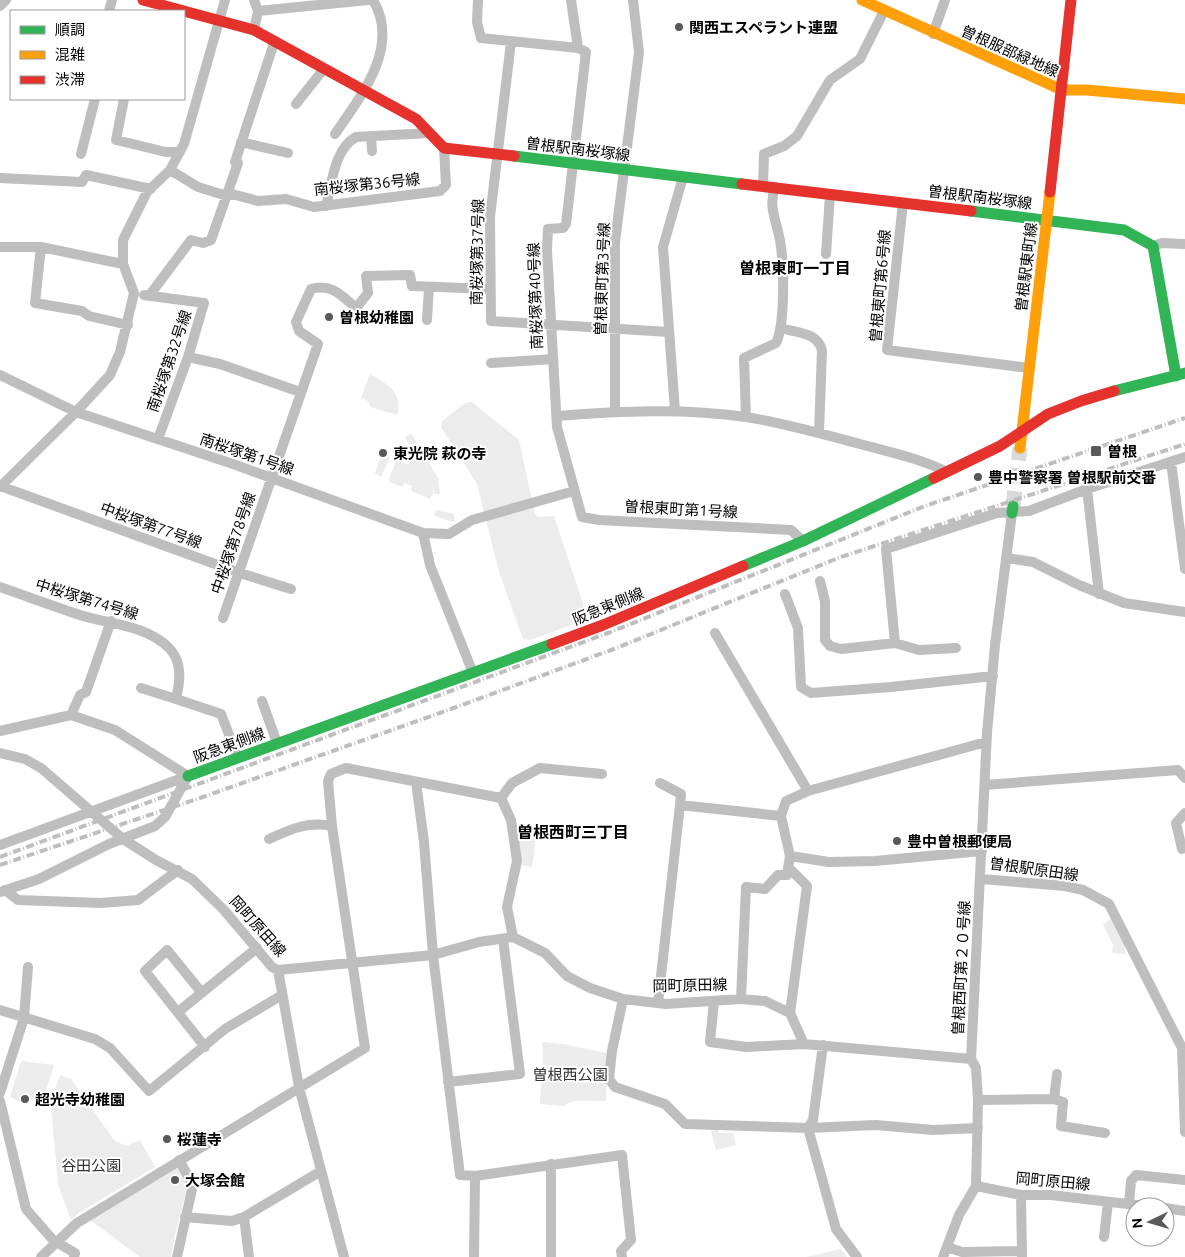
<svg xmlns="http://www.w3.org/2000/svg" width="1185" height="1257" font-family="Ubuntu,'Noto Sans JP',sans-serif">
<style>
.green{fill:#ececec}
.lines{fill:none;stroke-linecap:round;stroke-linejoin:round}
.secondary-tunnel{stroke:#d9d9d9;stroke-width:15;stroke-dasharray:15 8;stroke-linecap:butt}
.street{stroke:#bebebe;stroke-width:10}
.fast{stroke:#30b455;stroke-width:11}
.slow{stroke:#ff9f0a;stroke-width:11}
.jam{stroke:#e5322d;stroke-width:11}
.rail{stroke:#bebebe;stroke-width:4;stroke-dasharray:8 2.5 1 2.5;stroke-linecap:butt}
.poi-dot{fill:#595959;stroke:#fff;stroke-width:2}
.labels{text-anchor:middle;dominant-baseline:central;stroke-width:4;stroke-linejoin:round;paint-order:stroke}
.poi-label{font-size:15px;font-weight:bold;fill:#000;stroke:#fff;text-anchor:start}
.street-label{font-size:15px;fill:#000;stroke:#fff}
.park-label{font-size:15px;fill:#333;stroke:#fff}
.neighbourhood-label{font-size:16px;font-weight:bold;fill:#000;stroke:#fff}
</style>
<rect width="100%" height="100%" fill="#fff"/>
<!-- green -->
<path class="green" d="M370 374C386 383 404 393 397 415L370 407 368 401 361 398Z
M472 402 519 440 535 514 538 517 554 516 588 619 530 640 523 639 499 572 477 484 441 427 442 421 465 403Z
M411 433 438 478 440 494H434L433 483V493L430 499 411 491 412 486 404 483 402 487 390 482 389 479 396 461 408 464 415 455 405 438Z
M382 454 390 458 381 477 375 473Z
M438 510 454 514 455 521 453 522 434 516 435 511Z
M517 837 536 839 532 867 522 865Z
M1112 918 1125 946V954L1112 953 1113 945 1103 924Z
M542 1042 563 1044 607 1053 606 1101C593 1102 573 1097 564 1106L540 1104C540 1083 545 1063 542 1042Z
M21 1061 54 1065 45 1094 22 1103 10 1097Z
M60 1075 71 1079 114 1140 126 1146 140 1140 155 1167 80 1212 71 1220 58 1184 50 1096 53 1094Z
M718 1129 719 1133H733L736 1145 716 1150 711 1131Z
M179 1167 188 1185 175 1235 171 1257H140L90 1220Z
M841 1249 847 1257H806Z"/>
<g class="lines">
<!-- secondary-tunnel -->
<path class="secondary-tunnel" d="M1013 506 1020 448"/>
<!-- street -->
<path class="street" d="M254 0 258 11
M478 0 477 22 481 38 578 48 586 52 566 224 563 228 548 229 547 250 557 427 582 517 599 520 791 530 803 541
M571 0 578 48
M0 6 6 0
M109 11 112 0
M254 30 258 11 368 0
M933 34 945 0
M511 42 490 217 491 321 669 332
M124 99 116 140 166 152H180
M296 104 323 70
M335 134C361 96 401 47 373 0
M371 136 372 151
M241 142 288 153
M81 154 95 99
M170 170 198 187 227 196 232 194 258 201 286 199 314 207 440 191 446 185 444 148
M0 178 82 182 86 175 151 189
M763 185 764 154 784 146 797 136 830 80 860 59 884 11
M903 203 887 350 1029 368
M326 206C332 184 334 149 356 137L429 133
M1153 246 1162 243 1185 244
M0 247H41L123 264
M41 247 35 303 82 311 89 316 128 325
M826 254 830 195
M144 295 204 303 188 357 158 439
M149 296 191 240 203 243 211 240 238 163 235 162 274 43
M427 320 429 287
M781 328C797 333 817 332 822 350L819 433
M188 357 220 364 300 392
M491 363 553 359
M0 375 76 412 233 464 423 533 449 534 472 520 574 491
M615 411V242L639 52 633 0
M675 411 663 247 683 177
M557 416C620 411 683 408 746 417 784 423 823 434 860 444 889 452 919 458 947 472
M746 417 744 358 776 343C785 325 784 269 781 247 779 226 767 208 775 187
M1171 462 1185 569
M0 486 240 573 291 589
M0 487 76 412 110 375 120 352 134 293 123 264V240L147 192 170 170 184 144 225 0
M1087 489 1099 594
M423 533 430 565 473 673
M1007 558 1033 562 1079 585 1124 603 1185 612
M820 581 825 601V640L830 646 841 649 895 643 919 650 956 648
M0 587C26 596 53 606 80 615 109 624 146 625 169 648 183 662 180 682 176 699L221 714 238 758
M785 594 798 628 801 687 811 693 891 687 993 676
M223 618 318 344 299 331 296 322 311 289C332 283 342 296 356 308L368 293 366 276 410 275 412 286 490 289
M715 633 808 791 986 742
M895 643 886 549 997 513 1029 511 1087 489 1185 457
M141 688 176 699
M262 701 277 743
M71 715 80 695 86 692 111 621
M0 731 71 715 115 730 188 776
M0 753 25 759 41 768 123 839 156 860 192 879 224 910 272 967 278 970 433 955 479 942 513 937 545 953 567 976 590 988 623 999 666 1004 741 999 765 1001 790 1013 804 1044
M416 782 424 842 433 955 460 1175 475 1176 622 1155 631 1240 621 1251 622 1257
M660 783 681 794 680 805
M985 785 1178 770 1185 778
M808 791 786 801 781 816 790 856 829 862 875 861 982 851
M501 798 512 783 540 768 602 774
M269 839C291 829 308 821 332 826
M0 845 188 776
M1182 849 1176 823 1185 813
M788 867 807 886 790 1013
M981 879 1065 886 1083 890 1109 904 1182 1048 1185 1132
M5 890 18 900 101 903 138 900 178 870
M0 892 39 879 109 844 155 826 165 817 188 776
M278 970 299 1087 344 1257
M202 993 167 950 145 971 205 1047
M623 999 612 1051 609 1079 615 1087 665 1104 685 1124 808 1128 876 1125 933 1130 978 1128
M741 999 746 887 765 889 778 875H787L790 856
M714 1001 710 1042 746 1047 804 1044 971 1059
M658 1003 680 805 781 816
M0 1010 95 1039 110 1048 149 1091 225 1029 282 995
M178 1012 257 948
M823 1045 813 1120 808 1128 836 1229 857 1257
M971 1059 987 733 995 645 1012 513
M448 1082 520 1074 503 939
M0 1093 24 1018 28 967
M1054 1099 1063 1102 1061 1126 1105 1133
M978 1100 1054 1099 1057 1074
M0 1101 26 1209 53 1240 75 1253 74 1257
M976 1186 1021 1195H1051L1153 1207
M1021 1195 1022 1256
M1129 1204 1131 1181 1136 1175 1185 1180
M1165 1208 1185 1211
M185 1217 232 1221 244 1217 321 1171
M244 1217 249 1257
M1104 1237 1108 1202
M947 1247 962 1252 1021 1251
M41 1257 77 1223 365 1048 332 826 328 781 331 774 346 768 501 798 511 820 517 861 507 907 513 937
M177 1257 193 1185 179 1160
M474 1257 475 1176
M551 1257V1164
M943 1257 959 1215 976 1186 978 1100 976 1068 971 1059"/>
<!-- fast -->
<path class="fast" d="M514 156 742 184
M971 211 1124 230 1153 246 1176 376
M1114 391 1185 373
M1012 513 1013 506
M743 566 803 541 934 478
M188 776 552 644"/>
<!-- slow -->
<path class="slow" d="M862 0 1062 90H1087L1185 99
M1020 448 1050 192"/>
<!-- jam -->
<path class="jam" d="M143 0 254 30 416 119 444 148 514 156
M742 184 971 211
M1050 192 1071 0
M934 478 1000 446 1048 414 1081 401 1114 391
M552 644 603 625 743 566"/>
<!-- rail -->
<path class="rail" d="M0 857 608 633 925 506 1185 418
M0 865 203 797 451 709 614 649 838 558 1185 444"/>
</g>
<!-- markers -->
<g class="poi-dot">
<circle cx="679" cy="27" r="5"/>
<circle cx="329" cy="317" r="5"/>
<rect x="1090" y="445" width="12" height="12" rx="2.5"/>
<circle cx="383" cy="453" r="5"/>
<circle cx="978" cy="477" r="5"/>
<circle cx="897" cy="841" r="5"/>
<circle cx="25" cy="1099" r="5"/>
<circle cx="167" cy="1139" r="5"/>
<circle cx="175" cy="1180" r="5"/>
</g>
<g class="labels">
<!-- poi labels -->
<g class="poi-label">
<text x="689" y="27">関西エスペラント連盟</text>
<text x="339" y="317">曽根幼稚園</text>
<text x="1107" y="451">曽根</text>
<text x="393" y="453">東光院 萩の寺</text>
<text x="988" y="477">豊中警察署 曽根駅前交番</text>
<text x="907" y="841">豊中曽根郵便局</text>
<text x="35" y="1099">超光寺幼稚園</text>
<text x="177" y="1139">桜蓮寺</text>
<text x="185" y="1180">大塚会館</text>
</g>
<!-- street labels -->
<g class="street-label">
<text transform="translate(1010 51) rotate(24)">曽根服部緑地線</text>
<text transform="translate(578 149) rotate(7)">曽根駅南桜塚線</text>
<text transform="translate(367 184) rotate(-6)">南桜塚第36号線</text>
<text transform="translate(980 197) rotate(7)">曽根駅南桜塚線</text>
<text transform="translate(477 252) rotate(-89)">南桜塚第37号線</text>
<text transform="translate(1026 267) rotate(-83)">曽根駅東町線</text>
<text transform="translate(602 279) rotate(-88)">曽根東町第3号線</text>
<text transform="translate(880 286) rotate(-85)">曽根東町第6号線</text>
<text transform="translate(535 296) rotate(-92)">南桜塚第40号線</text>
<text transform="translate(169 361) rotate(-71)">南桜塚第32号線</text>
<text transform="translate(247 454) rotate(19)">南桜塚第1号線</text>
<text transform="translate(681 509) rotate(3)">曽根東町第1号線</text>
<text transform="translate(151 525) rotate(20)">中桜塚第77号線</text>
<text transform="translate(233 543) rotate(-71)">中桜塚第78号線</text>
<text transform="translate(87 599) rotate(17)">中桜塚第74号線</text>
<text transform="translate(608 606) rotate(-22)">阪急東側線</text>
<text transform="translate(229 745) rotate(-20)">阪急東側線</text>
<text transform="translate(1034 869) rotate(8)">曽根駅原田線</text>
<text transform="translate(258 926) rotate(48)">岡町原田線</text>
<text transform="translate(961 968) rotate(-87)">曽根西町第２０号線</text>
<text transform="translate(690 985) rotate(-1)">岡町原田線</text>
<text transform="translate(1053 1181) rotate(5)">岡町原田線</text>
</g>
<!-- park labels -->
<g class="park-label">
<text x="570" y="1074">曽根西公園</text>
<text x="91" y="1165">谷田公園</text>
</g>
<!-- neighbourhood labels -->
<g class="neighbourhood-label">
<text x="795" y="268">曽根東町一丁目</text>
<text x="573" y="832">曽根西町三丁目</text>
</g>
</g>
<!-- legend -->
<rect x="10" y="10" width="175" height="90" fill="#ffffff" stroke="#999999"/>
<rect x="20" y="26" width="25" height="8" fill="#30b455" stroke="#999999"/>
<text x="55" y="35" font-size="15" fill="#000000">順調</text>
<rect x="20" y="51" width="25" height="8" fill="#ff9f0a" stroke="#999999"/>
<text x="55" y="60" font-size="15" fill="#000000">混雑</text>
<rect x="20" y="76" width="25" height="8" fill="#e5322d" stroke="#999999"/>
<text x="55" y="85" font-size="15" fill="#000000">渋滞</text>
<!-- north arrow -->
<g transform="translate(1150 1222) rotate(265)"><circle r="24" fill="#ffffff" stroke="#999999"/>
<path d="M0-4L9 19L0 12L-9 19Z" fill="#595959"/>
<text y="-8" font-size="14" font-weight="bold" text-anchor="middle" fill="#000000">N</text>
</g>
</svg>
